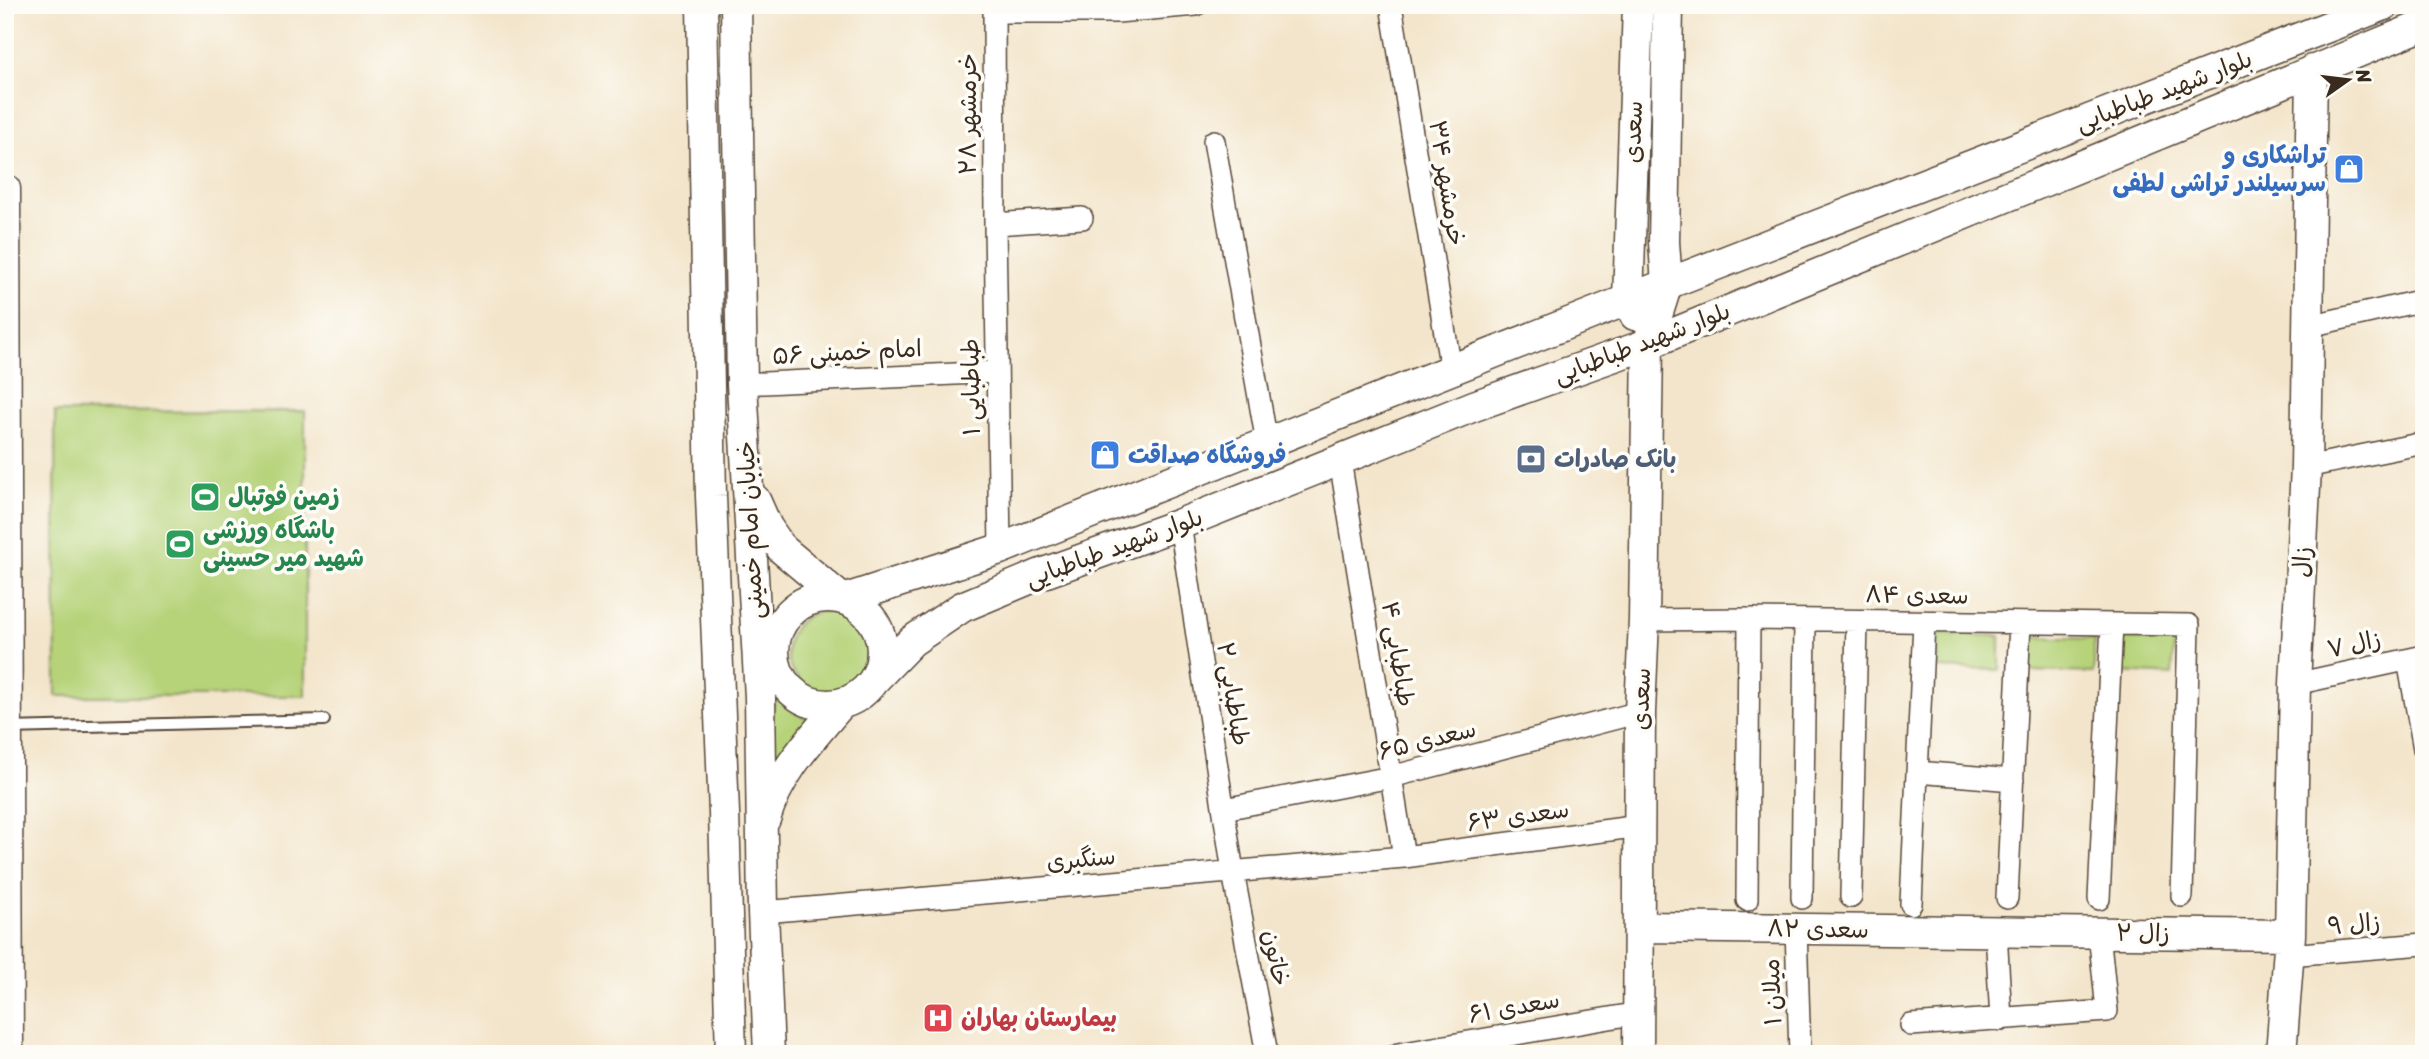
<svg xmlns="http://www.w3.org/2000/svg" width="2429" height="1059" font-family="Sriracha,'Playpen Sans Arabic',sans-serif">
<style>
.green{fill:#b6d379;stroke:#787e4c;stroke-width:2}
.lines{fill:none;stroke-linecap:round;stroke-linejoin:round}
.lane-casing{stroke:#574638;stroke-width:14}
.street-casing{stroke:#574638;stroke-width:24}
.secondary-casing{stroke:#574638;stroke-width:33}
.lane{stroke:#fff;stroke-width:10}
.street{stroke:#fff;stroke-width:21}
.secondary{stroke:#fff;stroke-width:30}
.labels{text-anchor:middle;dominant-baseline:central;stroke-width:7;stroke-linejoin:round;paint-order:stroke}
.street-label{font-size:24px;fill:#3b2a1e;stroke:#fdfcf7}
.shop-label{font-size:24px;font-weight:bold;fill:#366cbe;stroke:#fdfcf7;text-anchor:end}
.service-label{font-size:24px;font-weight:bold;fill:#4e5e75;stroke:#fdfcf7;text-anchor:start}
.leisure-label{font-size:24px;font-weight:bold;fill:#27864d;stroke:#fdfcf7;text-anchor:start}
.health-label{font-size:24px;font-weight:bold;fill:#be3a42;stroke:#fdfcf7;text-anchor:start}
</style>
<rect width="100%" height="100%" fill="#fdfcf7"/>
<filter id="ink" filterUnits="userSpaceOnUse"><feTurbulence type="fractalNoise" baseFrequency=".0143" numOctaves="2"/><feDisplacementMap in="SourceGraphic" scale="14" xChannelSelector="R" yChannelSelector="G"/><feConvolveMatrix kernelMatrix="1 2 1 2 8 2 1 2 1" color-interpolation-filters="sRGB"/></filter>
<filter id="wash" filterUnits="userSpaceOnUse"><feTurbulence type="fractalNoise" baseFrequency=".00686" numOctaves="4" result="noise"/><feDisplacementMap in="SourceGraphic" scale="28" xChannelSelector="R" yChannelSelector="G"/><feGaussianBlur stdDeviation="1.57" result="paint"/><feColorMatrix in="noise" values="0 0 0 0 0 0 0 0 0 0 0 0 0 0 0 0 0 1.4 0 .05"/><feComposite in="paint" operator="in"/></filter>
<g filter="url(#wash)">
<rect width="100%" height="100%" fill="#f3e5cb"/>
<!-- green -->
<path class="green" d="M305 411V696H56L55 412Z
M787 651a40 40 0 1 1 80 0a40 40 0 1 1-80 0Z
M1938 634 2000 636V670L1937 668Z
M2032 637 2094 639V673L2030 671Z
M2123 638 2174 641 2172 675 2121 672Z
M775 696C790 709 798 717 818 720L785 762 763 765Z"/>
</g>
<g filter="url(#ink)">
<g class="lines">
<!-- lane casing -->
<g class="lane-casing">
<path id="lane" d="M8 728 324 720"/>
</g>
<!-- street casing -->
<g class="street-casing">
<path id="street" d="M994 5 995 224 1000 549
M1391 5 1451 370
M994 12H1117L1196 5
M1214 141 1267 443
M995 224 1082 218
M2309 326 2424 300
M742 384 997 372
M1340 460 1404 857
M2306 467 2424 443
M1180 524 1233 872 1267 1054
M1644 620 1749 619 2189 625 2182 896
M2408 660 2424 749
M2295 684 2424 656
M1917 772 2013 780
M1224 809 1391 777 1640 712
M1851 897 1857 621
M1802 898 1805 620
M2007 898 2020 623
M2099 899 2112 624
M1747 900 1749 619
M1911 904 1924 622
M763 912 1404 857 1640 826
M1796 928 1800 1054
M1996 931 2001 1020
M2288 955 2424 944
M1911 1025 2107 1011 2099 932
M1398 1054 1639 1013"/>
</g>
<!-- secondary casing -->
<g class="secondary-casing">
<path id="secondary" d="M702 5 711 496 724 813 731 1054
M736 5 742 384 760 697 763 912 769 1054
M5 189 8 1054
M1635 315 1628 300 1638 5
M755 500 767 527 782 549 838 596
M774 651a54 54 0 1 1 108 0a54 54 0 1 1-108 0Z
M846 599 1000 549 1667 284 2384 5
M874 680 912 641 962 607 1041 574 1180 524 1474 406 1648 344 2424 25
M765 819C778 774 811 739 841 704
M1640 927 2290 935
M1638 1054 1640 712 1644 620 1648 344 1667 284 1664 242 1668 5
M2281 1054 2290 935 2295 684 2306 467 2312 70"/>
</g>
<!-- lane -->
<use href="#lane" class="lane"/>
<!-- street -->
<use href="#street" class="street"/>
<!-- secondary -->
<use href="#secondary" class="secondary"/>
</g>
</g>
<!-- icons -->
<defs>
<g id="shop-square" transform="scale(1.575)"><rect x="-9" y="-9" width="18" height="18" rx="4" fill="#3f7fe0" stroke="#fdfcf7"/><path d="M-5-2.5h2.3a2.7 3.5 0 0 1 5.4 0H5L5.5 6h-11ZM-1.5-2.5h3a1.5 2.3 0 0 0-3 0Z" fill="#fff"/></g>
<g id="bank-square" transform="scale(1.575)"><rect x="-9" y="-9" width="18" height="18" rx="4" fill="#5c6f8a" stroke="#fdfcf7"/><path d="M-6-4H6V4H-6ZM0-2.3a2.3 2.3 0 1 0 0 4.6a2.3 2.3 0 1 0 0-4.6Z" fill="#fff"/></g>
<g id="stadium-square" transform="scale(1.575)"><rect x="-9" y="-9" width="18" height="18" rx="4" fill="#2e9e5b" stroke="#fdfcf7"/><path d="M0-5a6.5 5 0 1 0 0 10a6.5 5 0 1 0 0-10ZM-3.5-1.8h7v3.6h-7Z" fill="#fff"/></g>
<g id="hospital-square" transform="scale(1.575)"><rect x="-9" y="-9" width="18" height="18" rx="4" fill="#e0444e" stroke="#fdfcf7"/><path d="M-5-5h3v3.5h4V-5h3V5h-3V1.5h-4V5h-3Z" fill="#fff"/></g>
</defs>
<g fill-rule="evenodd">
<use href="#shop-square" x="2349" y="169"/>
<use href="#shop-square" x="1105" y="455"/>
<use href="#bank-square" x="1531" y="459"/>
<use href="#stadium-square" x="205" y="497"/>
<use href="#stadium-square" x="180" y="544"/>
<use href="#hospital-square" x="938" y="1018"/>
</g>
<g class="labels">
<!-- street labels -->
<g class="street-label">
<text transform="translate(2164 91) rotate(-21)">بلوار شهید طباطبایی</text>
<text transform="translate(968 114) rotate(-90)">خرمشهر ۲۸</text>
<text transform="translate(1633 132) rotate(-88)">سعدی</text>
<text transform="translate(1447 183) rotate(81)">خرمشهر ۳۴</text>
<text transform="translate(1642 343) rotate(-21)">بلوار شهید طباطبایی</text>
<text transform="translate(847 352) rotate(-3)">امام خمینی ۵۶</text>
<text transform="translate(971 387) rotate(-91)">طباطبایی ۱</text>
<text transform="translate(750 530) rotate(-93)">خیابان امام خمینی</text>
<text transform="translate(1114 548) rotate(-20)">بلوار شهید طباطبایی</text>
<text transform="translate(2302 562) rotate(-87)">زال</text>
<text transform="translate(1917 595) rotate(1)">سعدی ۸۴</text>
<text transform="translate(2354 644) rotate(-12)">زال ۷</text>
<text transform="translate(1398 654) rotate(81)">طباطبایی ۴</text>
<text transform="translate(1233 694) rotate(81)">طباطبایی ۲</text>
<text transform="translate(1641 699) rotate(-88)">سعدی</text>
<text transform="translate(1427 740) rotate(-14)">سعدی ۶۵</text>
<text transform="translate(1518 816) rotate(-8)">سعدی ۶۳</text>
<text transform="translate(1081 859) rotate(-5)">سنگبری</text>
<text transform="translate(2354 924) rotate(-5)">زال ۹</text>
<text transform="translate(1818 929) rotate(1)">سعدی ۸۲</text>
<text transform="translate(2143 933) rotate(1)">زال ۲</text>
<text transform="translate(1276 958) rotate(79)">خاتون</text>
<text transform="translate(1772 992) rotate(-92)">میلان ۱</text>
<text transform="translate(1514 1007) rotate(-10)">سعدی ۶۱</text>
</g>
<!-- shop labels -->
<g class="shop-label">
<text x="2326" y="155">تراشکاری و<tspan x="2326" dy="28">سرسیلندر تراشی لطفی</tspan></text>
<text x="1128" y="455" text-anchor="start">فروشگاه صداقت</text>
</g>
<!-- service labels -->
<g class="service-label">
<text x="1554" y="459">بانک صادرات</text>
</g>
<!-- leisure labels -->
<g class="leisure-label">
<text x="228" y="497">زمین فوتبال</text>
<text x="203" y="530">باشگاه ورزشی<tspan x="203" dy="28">شهید میر حسینی</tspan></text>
</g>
<!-- health labels -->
<g class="health-label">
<text x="961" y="1018">بیمارستان بهاران</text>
</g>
</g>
<!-- margin -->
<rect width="2429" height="1059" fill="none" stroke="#fdfcf7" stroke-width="28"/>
<!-- north arrow -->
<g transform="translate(2348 80) rotate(76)" stroke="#fdfcf7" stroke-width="5" paint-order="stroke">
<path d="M0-5L12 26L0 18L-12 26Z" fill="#3b2a1e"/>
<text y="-10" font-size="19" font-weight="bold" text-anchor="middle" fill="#3b2a1e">N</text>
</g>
</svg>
